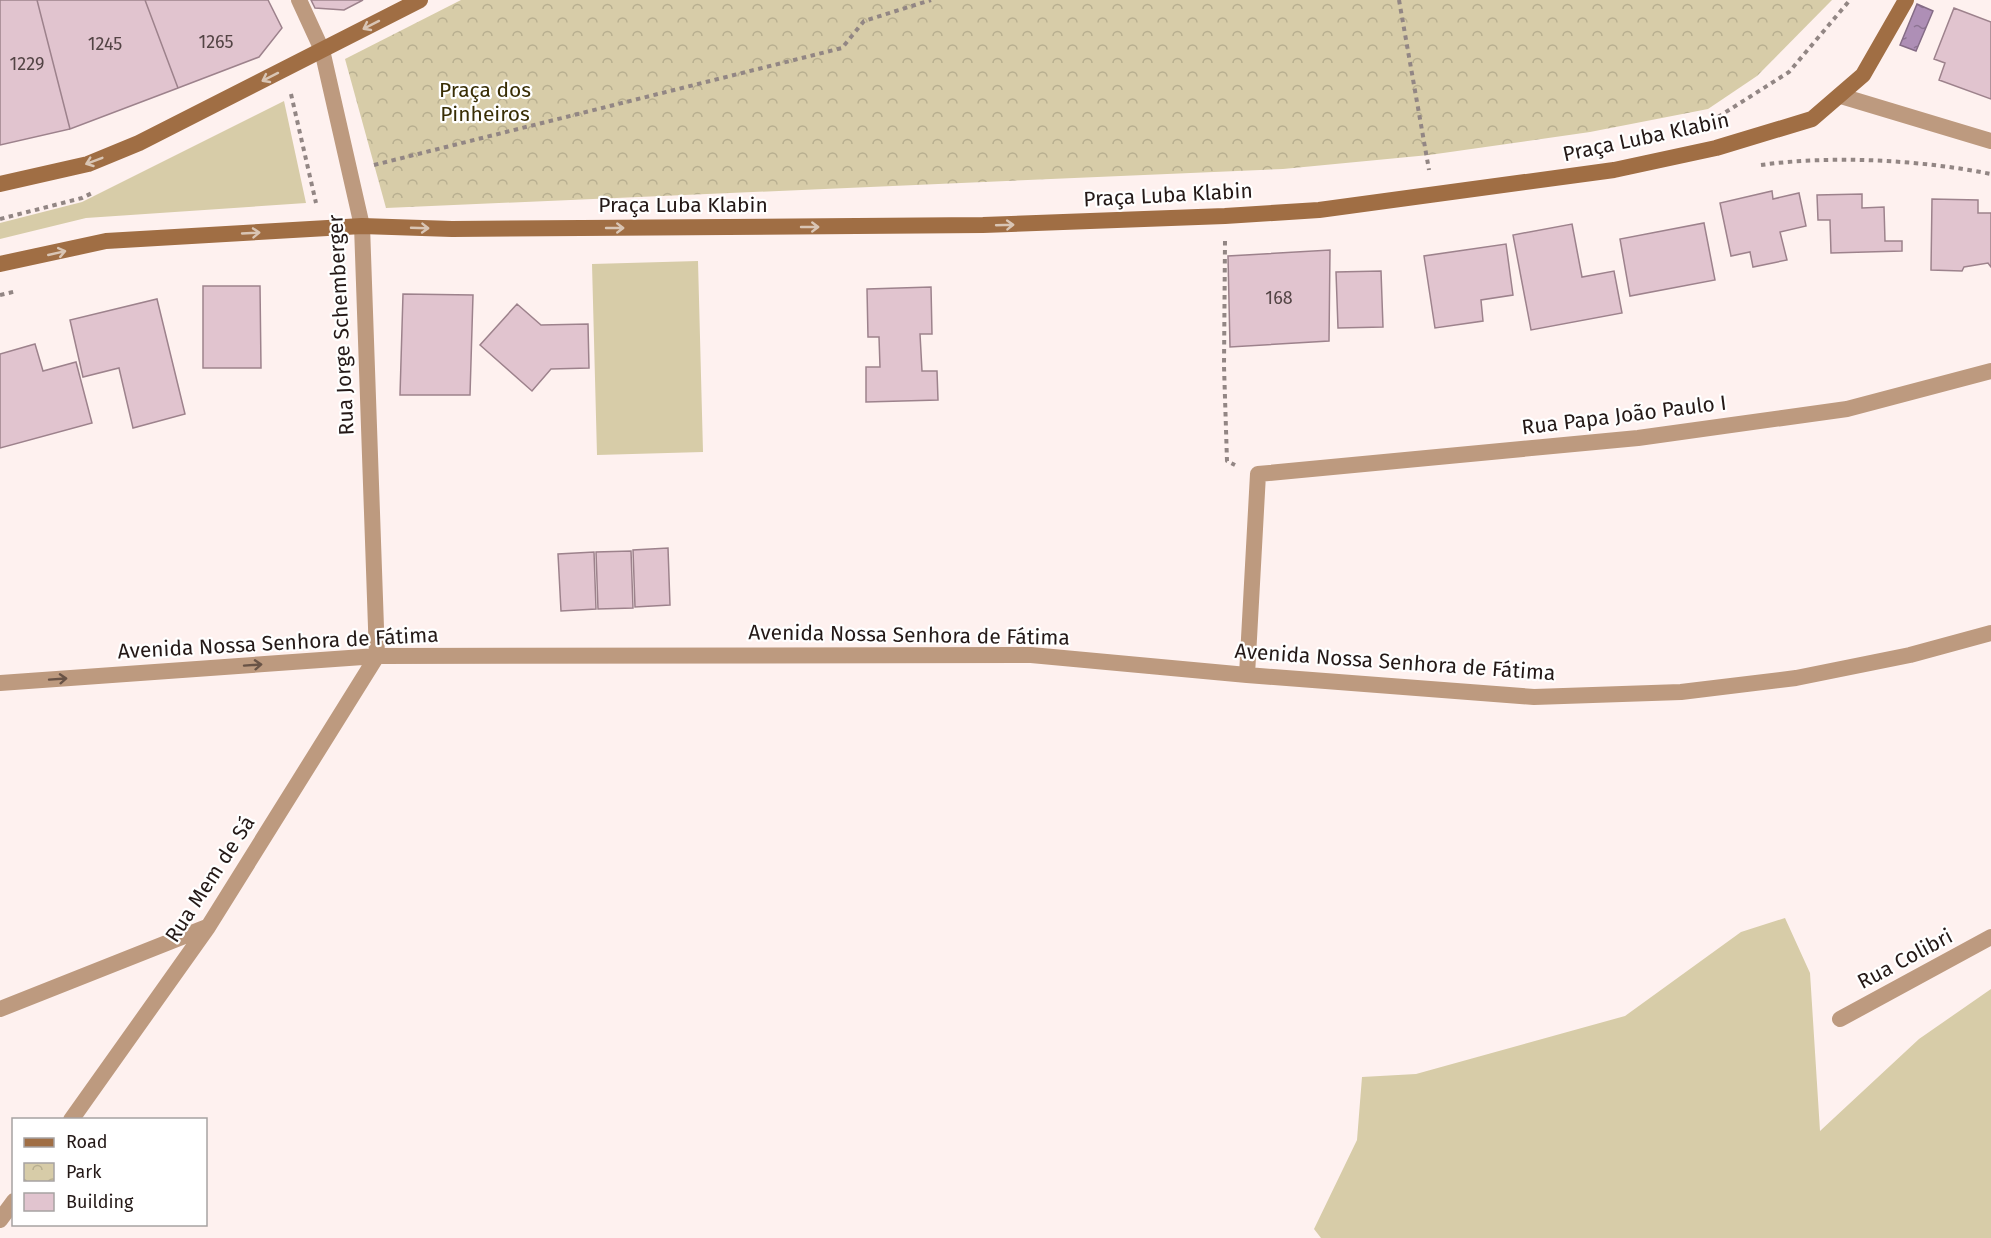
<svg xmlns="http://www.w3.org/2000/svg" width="1991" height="1238" font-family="'Fira Sans',sans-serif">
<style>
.green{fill:#d7cca8}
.park{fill:url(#park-crowns)}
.water{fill:url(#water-ripples);stroke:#856c86;stroke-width:1.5}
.building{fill:#e1c4cf;stroke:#9d828c;stroke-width:1.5}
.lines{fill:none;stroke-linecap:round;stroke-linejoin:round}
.path{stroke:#928684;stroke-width:4;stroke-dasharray:4.5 4.5;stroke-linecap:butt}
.minor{stroke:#bd9a7f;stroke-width:16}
.secondary{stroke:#a06e44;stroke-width:16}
.oneway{stroke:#d9c5b4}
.oneway2{stroke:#695346}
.labels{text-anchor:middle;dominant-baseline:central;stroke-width:4.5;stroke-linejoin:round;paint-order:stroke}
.number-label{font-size:18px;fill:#534445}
.park-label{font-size:21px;fill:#392e05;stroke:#fff}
.street-label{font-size:21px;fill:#241917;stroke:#fff}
</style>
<defs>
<pattern id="park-crowns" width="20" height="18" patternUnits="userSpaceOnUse" patternTransform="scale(1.5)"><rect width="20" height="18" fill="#d7cca8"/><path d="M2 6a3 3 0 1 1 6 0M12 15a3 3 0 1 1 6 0" fill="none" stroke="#b8af90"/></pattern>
<pattern id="water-ripples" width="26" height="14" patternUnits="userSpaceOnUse" patternTransform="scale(1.5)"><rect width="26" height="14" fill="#ae8fb6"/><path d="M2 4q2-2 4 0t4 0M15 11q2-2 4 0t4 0" fill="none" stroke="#8d7493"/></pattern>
</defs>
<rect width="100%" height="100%" fill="#fef1ef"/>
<!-- green -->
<path class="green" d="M284 101 306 203 86 218 0 239V223L82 202Z
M698 261 703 452 597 455 592 264Z
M1785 918 1810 973 1820 1131 1919 1039 1991 989V1238H1321L1314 1229 1357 1140 1362 1077 1416 1074 1625 1016 1741 932Z"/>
<!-- park -->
<path class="park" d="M461 0H1832L1757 76 1708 109 1590 132 1429 155 1283 169 386 208 345 59Z"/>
<!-- water -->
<path class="water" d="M1917 4 1933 11 1916 51 1900 45Z"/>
<!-- building -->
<path class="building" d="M0 0H37L70 129 0 145Z
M37 0H145L178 88 70 129Z
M145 0H268L282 28 259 57 178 88Z
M311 0H363L344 10 315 8Z
M1954 8 1991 22V99L1939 80 1945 63 1934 59Z
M1772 191 1773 199 1799 193 1806 226 1780 232 1787 260 1753 267 1750 252 1731 256 1720 203Z
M1862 194V208L1884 207 1885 241H1902V251L1831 253 1830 220H1818L1817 195Z
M1932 199 1978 200V213H1991V267L1988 263 1964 267 1962 271 1931 270Z
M1704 223 1715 280 1630 296 1620 239Z
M1572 224 1582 277 1614 271 1622 313 1531 330 1513 235Z
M1506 244 1513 295 1481 300 1483 321 1435 328 1424 256Z
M1330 250 1329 341 1230 347 1228 256Z
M1381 271 1383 327 1338 328 1336 272Z
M203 286H260L261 368H203Z
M931 287 932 334H920L922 371H937L938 400 866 402V367H880L879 337H868L867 289Z
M403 294 473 295 470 395H400Z
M157 299 185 414 133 428 119 368 83 377 70 320Z
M517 304 541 325 588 324 589 368 551 369 532 391 480 345Z
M35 344 43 371 76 362 92 423 0 448V354Z
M668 548 670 605 635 607 633 550Z
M631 551 633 608 598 609 596 552Z
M594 552 596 609 561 611 558 554Z"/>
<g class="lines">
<!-- path -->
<path class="path" d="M1399 0 1429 170
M291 94 316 203
M1718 117 1789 72 1850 0
M374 165 842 48 864 21 931 0
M1761 165C1832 155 1921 160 1991 174
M0 219 82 198 94 192
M1225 241 1224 366 1227 461 1235 465
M0 295 17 291"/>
<!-- minor -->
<path class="minor" d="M299 0 322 50 362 226 377 656
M1841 96 1991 141
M1247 675 1258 474 1638 438 1847 409 1991 371
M0 683 377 656 1031 655 1247 675 1534 697 1681 692 1796 678 1910 655 1991 633
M0 1009 207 927
M1840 1019 1991 937
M71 1120 208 927 377 656
M0 1220 14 1201"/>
<!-- secondary -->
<path class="secondary" d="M0 184 88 164 139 143 420 0
M0 264 106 241 362 226 452 229 983 225 1225 216 1319 210 1614 170 1716 148 1812 119 1863 75 1906 0"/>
</g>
<!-- one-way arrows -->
<defs><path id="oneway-shaft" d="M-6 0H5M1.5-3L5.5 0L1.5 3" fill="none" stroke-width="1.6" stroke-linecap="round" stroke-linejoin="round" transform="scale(1.5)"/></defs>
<g class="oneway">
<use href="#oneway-shaft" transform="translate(371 25) rotate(153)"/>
<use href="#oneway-shaft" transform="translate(270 77) rotate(153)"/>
<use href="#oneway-shaft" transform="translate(94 161) rotate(159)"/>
<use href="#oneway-shaft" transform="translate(1005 225) rotate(-2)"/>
<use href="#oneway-shaft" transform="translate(810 227)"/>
<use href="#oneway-shaft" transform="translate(420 228) rotate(2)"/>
<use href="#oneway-shaft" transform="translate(615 228)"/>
<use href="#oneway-shaft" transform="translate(251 233) rotate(-3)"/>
<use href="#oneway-shaft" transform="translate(57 253) rotate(-13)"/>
</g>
<g class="oneway2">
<use href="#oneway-shaft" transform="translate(253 665) rotate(-4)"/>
<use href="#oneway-shaft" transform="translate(58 679) rotate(-4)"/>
</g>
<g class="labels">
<!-- number labels -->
<g class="number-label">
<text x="216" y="42">1265</text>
<text x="105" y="44">1245</text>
<text x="27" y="64">1229</text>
<text x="1279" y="298">168</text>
</g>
<!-- park labels -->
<g class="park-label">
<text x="485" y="90">Praça dos<tspan x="485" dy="24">Pinheiros</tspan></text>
</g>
<!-- street labels -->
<g class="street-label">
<text transform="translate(1646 137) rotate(-12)">Praça Luba Klabin</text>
<text transform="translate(1168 195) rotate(-3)">Praça Luba Klabin</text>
<text x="683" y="205">Praça Luba Klabin</text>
<text transform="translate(341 325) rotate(-93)">Rua Jorge Schemberger</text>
<text transform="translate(1624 415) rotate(-7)">Rua Papa João Paulo I</text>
<text transform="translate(909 635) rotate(1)">Avenida Nossa Senhora de Fátima</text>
<text transform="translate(278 643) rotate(-3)">Avenida Nossa Senhora de Fátima</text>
<text transform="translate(1395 662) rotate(4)">Avenida Nossa Senhora de Fátima</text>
<text transform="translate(210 879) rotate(-57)">Rua Mem de Sá</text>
<text transform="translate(1905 959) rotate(-28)">Rua Colibri</text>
</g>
</g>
<!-- legend -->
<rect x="12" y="1118" width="195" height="108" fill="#ffffff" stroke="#a7a3a2" stroke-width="1.5"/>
<rect x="24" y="1138" width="30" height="9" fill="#a06e44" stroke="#a7a3a2" stroke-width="1.5"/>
<text x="66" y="1148" font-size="18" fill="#241917">Road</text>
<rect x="24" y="1163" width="30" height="18" fill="url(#park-crowns)" stroke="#a7a3a2" stroke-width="1.5"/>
<text x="66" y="1178" font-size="18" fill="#241917">Park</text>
<rect x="24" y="1193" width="30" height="18" fill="#e1c4cf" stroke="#a7a3a2" stroke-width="1.5"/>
<text x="66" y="1208" font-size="18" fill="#241917">Building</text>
</svg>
